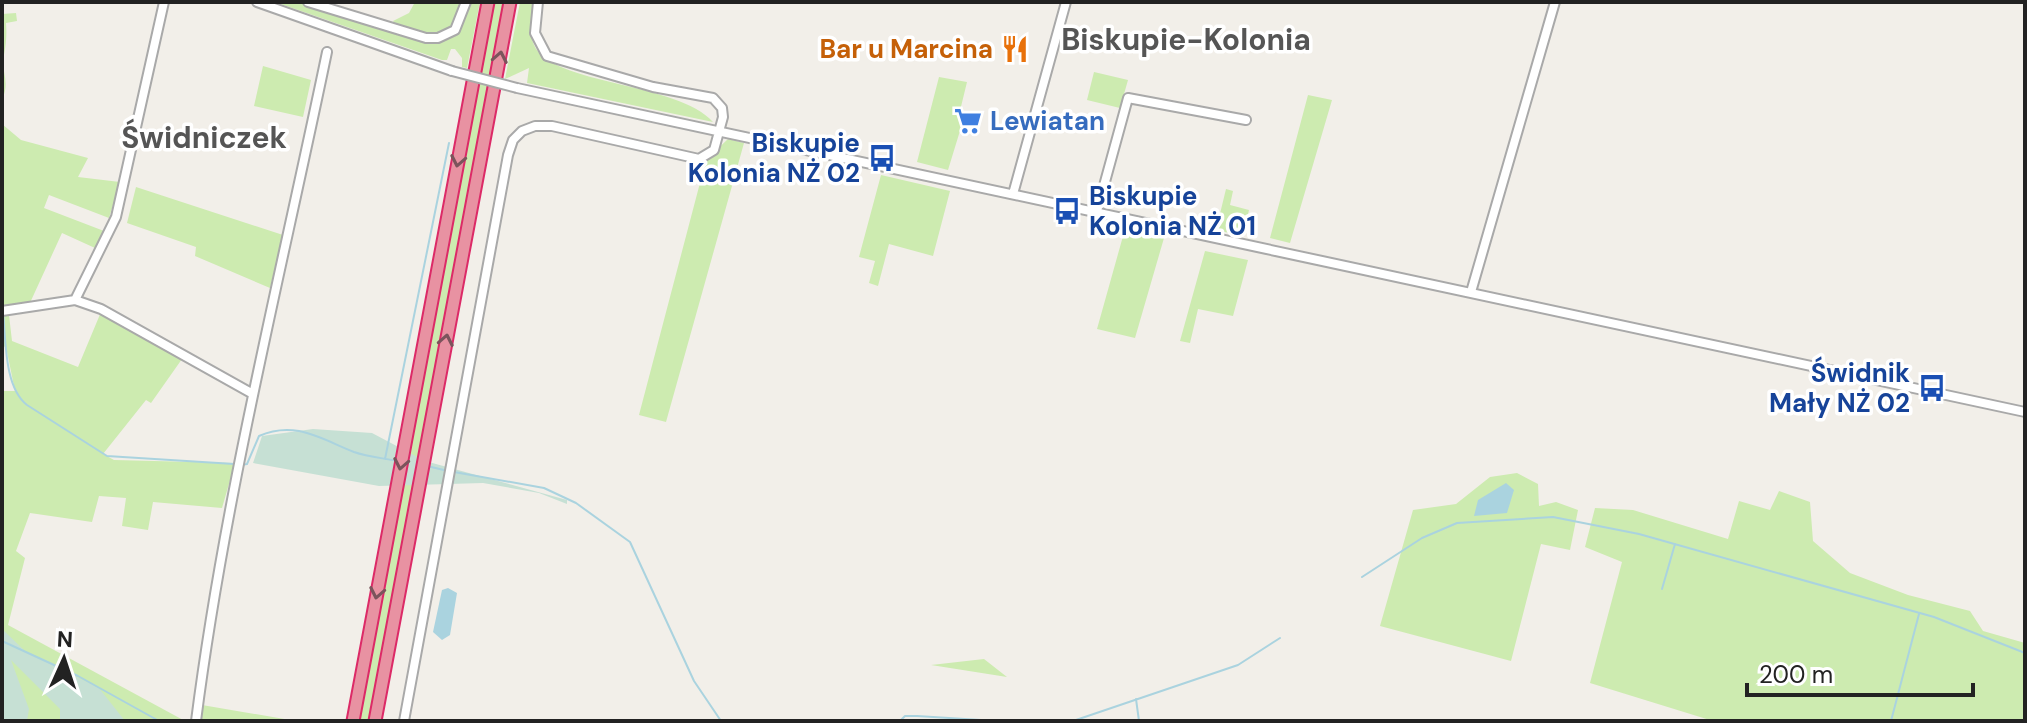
<svg xmlns="http://www.w3.org/2000/svg" width="2027" height="723" font-family="'DM Sans',sans-serif">
<style>
.grass{fill:#cdebb0}
.wetland{fill:#c6e0d4}
.water{fill:#aad3df}
.lines{fill:none;stroke-linecap:round;stroke-linejoin:round}
.stream{stroke:#aad3df;stroke-width:2}
.minor-casing{stroke:#a9a9a9;stroke-width:12}
.highway-casing{stroke:#dc2a67;stroke-width:15}
.minor{stroke:#fff;stroke-width:8}
.highway{stroke:#e892a2;stroke-width:11}
.minor-bridge-casing{stroke:#a9a9a9;stroke-width:12;stroke-linecap:butt}
.minor-bridge{stroke:#fff;stroke-width:8}
.oneway{stroke:#7b545c}
.labels{text-anchor:middle;dominant-baseline:central;stroke-width:7;stroke-linejoin:round;paint-order:stroke}
.food-label{font-size:26px;font-weight:bold;fill:#c56008;stroke:#fff;text-anchor:end}
.shop-label{font-size:26px;font-weight:bold;fill:#366cbe;stroke:#fff;text-anchor:start}
.transit-label{font-size:26px;font-weight:bold;fill:#164399;stroke:#fff;text-anchor:end}
.quarter-label{font-size:30px;font-weight:bold;fill:#555;stroke:#fff}
</style>
<rect width="100%" height="100%" fill="#f2efe9"/>
<!-- grass -->
<path class="grass" d="M275 2H301L436 42C457 36 466 24 469 2H480L467 68 462 67V58L455 49H451L447 60H442Z
M415 2H462L450 29 426 35 397 27 393 21 409 13Z
M493 2H506L371 721H357Z
M520 2H535C532 16 528 31 534 45 551 85 678 82 713 122L527 83 529 68 505 79Z
M16 13 17 21 6 23C7 35 6 44 4 55 0 71 11 80 2 100V14Z
M263 66 311 80 303 117 254 106Z
M1094 72 1128 80 1120 108 1087 100Z
M939 77 967 82 958 119 963 121 948 170 917 162Z
M1308 95 1332 100 1290 243 1270 238Z
M2 124 21 140 88 158 78 177 120 182 109 218 49 195 44 208 104 231 95 248 62 233 29 305 2 308Z
M728 139 744 143 666 422 639 415 706 160Z
M881 175 950 191 933 256 889 244 878 286 869 283 875 261 859 257Z
M136 187 283 235 270 288 195 256 196 247 127 223Z
M1226 189 1233 191 1230 205 1249 210 1243 236 1216 230Z
M1125 229 1164 238 1135 338 1097 329Z
M1205 251 1248 260 1233 316 1198 309 1190 343 1180 341Z
M101 312 182 359 151 403 146 400 103 454 114 460 235 463 222 508 153 502 148 530 122 526 126 498 99 496 92 522 30 513 16 551 25 558 8 625 185 721H2V391H15L6 347 2 346V316L9 315 12 341 78 367Z
M1517 473 1538 484 1539 506 1556 502 1578 510 1570 550 1541 544 1511 661 1380 626 1413 510 1456 504 1490 477Z
M1779 491 1810 502 1813 541 1850 573 1908 595 1970 611 1983 631 2025 643V721H1713L1590 683 1622 562 1585 547 1595 508 1633 510 1728 539 1739 501 1770 510Z
M984 659 1007 677 931 665Z
M202 705 296 721H200Z"/>
<!-- wetland -->
<path class="wetland" d="M313 429 372 433 425 461 567 500V504L539 493 483 483 379 486 253 463 262 436Z
M2 629 25 651 99 688 125 721H60V709L11 660 29 709 27 721H2Z"/>
<!-- water -->
<path class="water" d="M1506 483 1514 490 1507 513 1474 516 1478 500Z
M448 588 457 593 450 635 442 640 433 632 442 590Z"/>
<g class="lines">
<!-- stream -->
<path class="stream" d="M3 312C6 340 4 387 27 405L107 456 234 464
M385 459 449 143
M241 465 247 464 259 436C295 420 321 439 354 452 368 457 383 458 397 461
M427 466 448 471
M454 472 544 488 576 503 630 542 694 681 721 721
M1362 577 1422 538 1457 523 1553 517 1639 534 1934 617 2025 653
M1662 589 1675 544
M2 641 78 676 159 721
M1136 699 1139 721
M900 721 905 716H917L997 721
M1073 721 1238 665 1280 638
M1891 721 1919 614"/>
<!-- minor casing -->
<g class="minor-casing">
<path id="minor" d="M257 2 452 71
M308 2 426 38H438L455 30 466 2
M517 88 2025 412
M1013 194 1066 2
M1097 211 1128 98 1246 120
M1471 292 1555 2
M75 300 101 309 253 394
M2 311 75 300 116 217 164 2
M196 721C225 495 281 274 327 52
M404 721 508 155 513 140 522 131 535 126H552L699 159 714 150 723 117 722 108 713 98 653 87 547 56 535 33 538 2"/>
</g>
<!-- highway casing -->
<g class="highway-casing">
<path id="highway" d="M353 721 488 2
M375 721 510 2"/>
</g>
<!-- minor -->
<use href="#minor" class="minor"/>
<!-- highway -->
<use href="#highway" class="highway"/>
<!-- minor-bridge casing -->
<g class="minor-bridge-casing">
<path id="minor-bridge" d="M452 71 517 88"/>
</g>
<!-- minor-bridge -->
<use href="#minor-bridge" class="minor-bridge"/>
</g>
<!-- one-way arrows -->
<defs><path id="oneway-chevron" d="M-2-3.5L2.5 0L-2 3.5" fill="none" stroke-width="1.6" stroke-linecap="round" stroke-linejoin="round" transform="scale(2)"/></defs>
<g class="oneway">
<use href="#oneway-chevron" transform="translate(500 57) rotate(-79)"/>
<use href="#oneway-chevron" transform="translate(458 161) rotate(101)"/>
<use href="#oneway-chevron" transform="translate(446 340) rotate(-79)"/>
<use href="#oneway-chevron" transform="translate(401 464) rotate(101)"/>
<use href="#oneway-chevron" transform="translate(377 593) rotate(101)"/>
</g>
<!-- icons -->
<defs>
<g id="restaurant-bare" transform="scale(2.16)"><path d="M-5-6h1v4h1v-4h1v4h1v-4h1v5L-1.5 .5V6h-2V.5L-5-1ZM5-6V6H3V1.5H1.5Q1.5-4 5-6Z" fill="#e8710a" stroke="#fff" stroke-width="2.5" paint-order="stroke"/></g>
<g id="supermarket-bare" transform="scale(2.16)"><path d="M-6-5.5h2.5l.6 2H6L4.5 2H-2.5L-4.4-4H-6ZM-1.5 3.2a1.3 1.3 0 1 0 .1 0ZM3 3.2a1.3 1.3 0 1 0 .1 0Z" fill="#3f7fe0" stroke="#fff" stroke-width="2.5" paint-order="stroke"/></g>
<g id="bus-bare" transform="scale(2.16)"><path d="M-5-6H5V4H4V6H2V4H-2V6H-4V4H-5ZM-3.5-4V0h7V-4ZM-3.5 1.2v1.5H-2V1.2ZM2 1.2v1.5H3.5V1.2Z" fill="#1a4fb4" stroke="#fff" stroke-width="2.5" paint-order="stroke"/></g>
</defs>
<g fill-rule="evenodd">
<use href="#restaurant-bare" x="1015" y="49"/>
<use href="#supermarket-bare" x="968" y="121"/>
<use href="#bus-bare" x="882" y="158"/>
<use href="#bus-bare" x="1067" y="211"/>
<use href="#bus-bare" x="1932" y="388"/>
</g>
<g class="labels">
<!-- food labels -->
<g class="food-label">
<text x="993" y="49">Bar u Marcina</text>
</g>
<!-- shop labels -->
<g class="shop-label">
<text x="990" y="121">Lewiatan</text>
</g>
<!-- transit labels -->
<g class="transit-label">
<text x="860" y="143">Biskupie<tspan x="860" dy="30">Kolonia NŻ 02</tspan></text>
<text x="1089" y="196" text-anchor="start">Biskupie<tspan x="1089" dy="30">Kolonia NŻ 01</tspan></text>
<text x="1910" y="373">Świdnik<tspan x="1910" dy="30">Mały NŻ 02</tspan></text>
</g>
<!-- quarter labels -->
<g class="quarter-label">
<text x="1186" y="39">Biskupie-Kolonia</text>
<text x="204" y="137">Świdniczek</text>
</g>
</g>
<!-- border -->
<rect width="2027" height="723" fill="none" stroke="#222222" stroke-width="8"/>
<!-- north arrow -->
<g transform="translate(64 659) rotate(3)" stroke="#ffffff" stroke-width="6" paint-order="stroke">
<path d="M0-6L14 30L0 20L-14 30Z" fill="#222222"/>
<text y="-12" font-size="22" font-weight="bold" text-anchor="middle" fill="#222222">N</text>
</g>
<!-- scale -->
<path d="M1747 683v12h226v-12" fill="none" stroke="#222222" stroke-width="4"/>
<text x="1759" y="683" font-size="24" fill="#222222" stroke="#ffffff" stroke-width="6" paint-order="stroke">200 m</text>
</svg>
